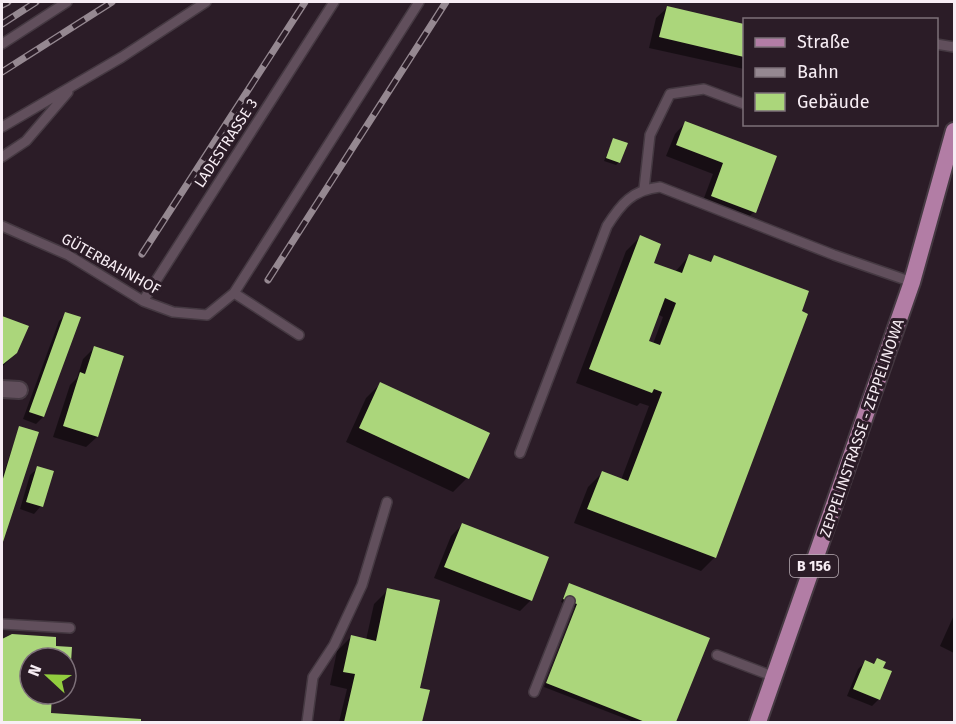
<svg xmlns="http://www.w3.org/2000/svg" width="956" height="724" font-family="'Fira Sans',sans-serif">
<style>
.shadow{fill:#0007;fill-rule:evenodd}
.building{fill:#abd67b;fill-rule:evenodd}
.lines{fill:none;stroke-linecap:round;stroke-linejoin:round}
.service-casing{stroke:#453942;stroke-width:12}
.minor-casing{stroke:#453942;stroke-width:20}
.primary-casing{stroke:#453942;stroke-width:20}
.service{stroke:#614f5c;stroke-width:9}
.minor{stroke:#614f5c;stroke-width:16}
.primary{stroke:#b27da5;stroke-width:16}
.rail-casing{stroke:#958891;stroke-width:7}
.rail{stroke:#2b1c27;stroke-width:4.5;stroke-dasharray:14;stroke-linecap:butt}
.labels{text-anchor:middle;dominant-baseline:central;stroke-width:6;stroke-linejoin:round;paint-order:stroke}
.shield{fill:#2b1c27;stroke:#baaeb6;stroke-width:1.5}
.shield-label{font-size:14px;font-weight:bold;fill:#f7edf4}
.street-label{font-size:15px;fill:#f7edf4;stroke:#2b1c27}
</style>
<rect width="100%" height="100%" fill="#2b1c27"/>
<!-- shadow -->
<path class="shadow" d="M667 8 744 25V69L649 48 656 18Z
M685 123 775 157 754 212 743 222 701 206 713 174 666 156 675 134Z
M614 139 619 162 616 165 604 161Z
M640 237 652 264 675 272 689 256 709 263 714 257 715 557 701 571 574 523 588 487 602 473 621 480 649 406 640 403 637 406 576 383 626 251ZM657 314 663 317 653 344 647 342Z
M66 314 79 318 43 417 36 424 23 419 59 321Z
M2 318 27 327 10 359 2 367Z
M94 348 122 357 97 437 86 447 53 437 70 385 77 378 83 359Z
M380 384 467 478 453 492 346 442 366 398Z
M19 428 37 433 2 542V478Z
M38 468 41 506 34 514 20 509 30 475Z
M462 525 531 600 520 611 434 578 451 536Z
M569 584 708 639 675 722H634L544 687 575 607 561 602Z
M388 590 419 688 428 691 421 722H339L347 689 330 685 337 651 351 637 366 640 374 604Z
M954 615V653L940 646Z
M12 636 54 648 70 649 66 680V658H30V694H51L49 717 140 722H2V645Z
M877 660 881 668 879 699 872 706 847 696 858 669 865 662 872 665Z"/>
<!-- building -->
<path class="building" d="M667 6 744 24V57L659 37Z
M685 121 777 156 756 213 711 196 723 163 676 145Z
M613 138 628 143 620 163 606 158Z
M640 235 661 244 654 263 682 273 689 254 711 262 714 255 809 291 802 311 808 314 716 558 587 509 602 471 628 481 662 392 654 389 652 393 589 369ZM665 298 676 303 660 345 649 341Z
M65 312 81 317 44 417 29 412Z
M2 316 29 326 17 353 2 365Z
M94 346 124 356 98 437 63 426 80 372 85 374Z
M380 382 490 433 469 479 359 428Z
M19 426 39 432 2 545V482Z
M37 466 54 471 43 507 26 502Z
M462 523 549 557 532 601 444 567Z
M569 583 710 638 676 722H645L546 683 577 604 563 599Z
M387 588 440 600 420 688 430 690 422 722H344L355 674 343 672 351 635 376 641Z
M12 634 56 637V646L72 647 70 678H66V658H30V694H52L51 713 141 719V722H2V639Z
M877 658 886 662 883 668 892 671 880 700 853 689 865 660 874 664Z"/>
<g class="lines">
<!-- service casing -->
<g class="service-casing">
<path id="service" d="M2 44 67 2
M936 44 954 47
M2 127 122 57 206 2
M2 157 26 141 68 92
M644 189 650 135 670 94 704 89 744 104
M2 226 68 255 143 301 173 312 207 315 234 293 419 2
M234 293 299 335
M143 301 334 2
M520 453 607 226C621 204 632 190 660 187L834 255 912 282
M2 624 70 628
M717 655 775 677
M534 692 570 601
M307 722 313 677 334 645 362 585 387 502"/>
</g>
<!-- minor casing -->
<g class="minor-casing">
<path id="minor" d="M2 389 19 390"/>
</g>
<!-- primary casing -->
<g class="primary-casing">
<path id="primary" d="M758 722 912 282 954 131"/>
</g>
<!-- service -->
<use href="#service" class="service"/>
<!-- minor -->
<use href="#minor" class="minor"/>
<!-- primary -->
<use href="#primary" class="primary"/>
<!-- rail casing -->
<g class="rail-casing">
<path id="rail" d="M2 5 8 2
M2 24 36 2
M2 72 112 2
M142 254 305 2
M268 280 446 2"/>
</g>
<!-- rail -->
<use href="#rail" class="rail"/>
</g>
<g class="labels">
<!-- shield labels -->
<rect class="shield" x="790" y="555" width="48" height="22" rx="4.5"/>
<g class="shield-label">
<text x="814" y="566">B 156</text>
</g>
<!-- street labels -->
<g class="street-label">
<text transform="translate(226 143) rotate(-57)">LADESTRASSE 3</text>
<text transform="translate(111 264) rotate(29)">GÜTERBAHNHOF</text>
<text transform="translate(862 428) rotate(-71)">ZEPPELINSTRASSE - ZEPPELINOWA</text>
</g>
</g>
<!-- border -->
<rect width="956" height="724" fill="none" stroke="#f7edf4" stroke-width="6"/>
<!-- legend -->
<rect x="743" y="18" width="195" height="108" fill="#2b1c27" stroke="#7d7079" stroke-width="1.5"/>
<rect x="755" y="38" width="30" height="9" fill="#b27da5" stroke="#7d7079" stroke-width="1.5"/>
<text x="797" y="48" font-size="18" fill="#f7edf4">Straße</text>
<rect x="755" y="68" width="30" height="9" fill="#958891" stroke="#7d7079" stroke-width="1.5"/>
<text x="797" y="78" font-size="18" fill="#f7edf4">Bahn</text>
<rect x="755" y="93" width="30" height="18" fill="#abd67b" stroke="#7d7079" stroke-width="1.5"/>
<text x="797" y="108" font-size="18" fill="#f7edf4">Gebäude</text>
<!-- north arrow -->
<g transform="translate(48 676) rotate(292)"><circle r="28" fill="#2b1c27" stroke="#7d7079" stroke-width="1.5"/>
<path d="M0-4.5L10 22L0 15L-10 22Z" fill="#92cd3f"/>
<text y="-9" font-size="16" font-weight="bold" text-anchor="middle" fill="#f7edf4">N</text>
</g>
</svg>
